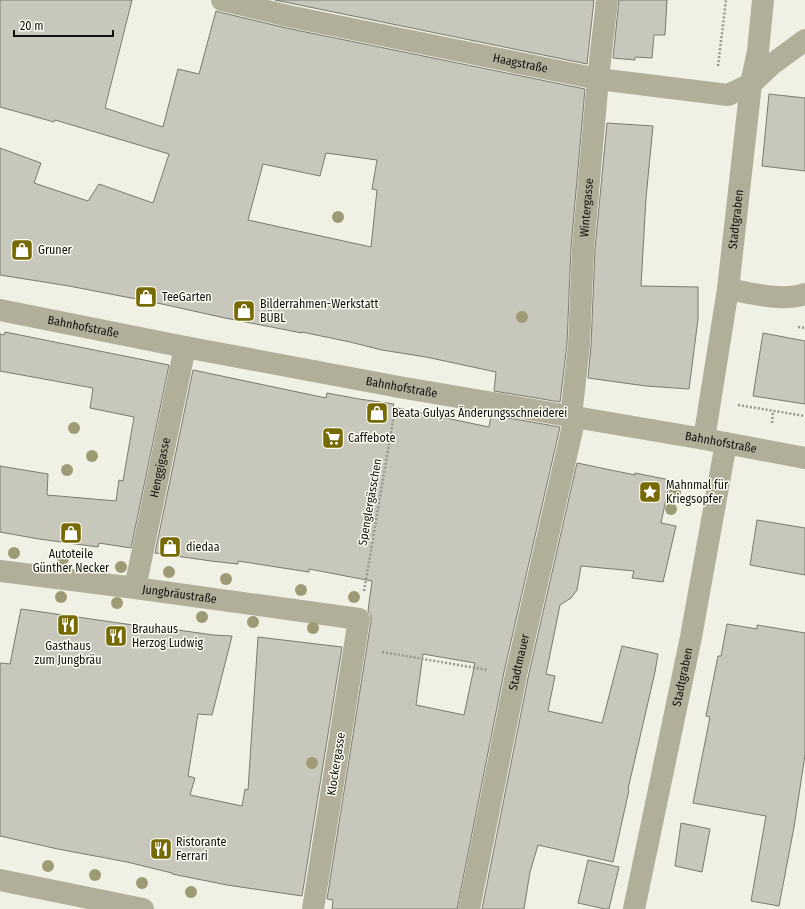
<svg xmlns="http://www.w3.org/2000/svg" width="805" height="909" font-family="'Fira Sans Condensed',sans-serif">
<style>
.building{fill:#c8c7bc;stroke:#7b7a70;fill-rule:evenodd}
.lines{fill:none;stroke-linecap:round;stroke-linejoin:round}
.path{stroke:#98978e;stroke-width:2.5;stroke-dasharray:2 2;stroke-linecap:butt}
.minor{stroke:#b1af9a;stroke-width:22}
.tree{fill:#9e9a75}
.labels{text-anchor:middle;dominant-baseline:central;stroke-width:3;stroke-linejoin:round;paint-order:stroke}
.street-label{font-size:12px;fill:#11110d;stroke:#fefdf2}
.poi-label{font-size:12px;fill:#11110d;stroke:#fefdf2;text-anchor:start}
</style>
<rect width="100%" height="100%" fill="#f1f0e4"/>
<!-- building -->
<path class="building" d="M0 0H132L105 108 163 127 178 69 199 74 216 11 219 12 286 28 585 89 571 247 567 344 560 402 494 391 496 372 426 357 382 350 350 342 302 332V333L225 318 162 304 69 286 0 275V148L41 163 34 183 88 201 99 184 153 203 169 154 55 120 54 122 0 107ZM326 153 377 160 372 189 377 190 371 247 248 220 263 164 320 176Z
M275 0H594L587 64Z
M619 0H667L665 35H654L652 58 635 57V60L613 58Z
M769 94 805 98V171L762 166Z
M607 123 653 126 646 198 641 286 698 287V319L689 389 646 386 588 378 591 346 595 249Z
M5 332 169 365 131 548 99 543 98 547 39 539 0 532V466L48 474 47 495 116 501 119 480 123 481 134 417 90 408 93 388 0 371V334L4 335Z
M763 333 805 341V404L753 396Z
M193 370 326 398 327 393 359 399 394 404 393 407 489 427 491 415 560 427 504 672 457 909H332L333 900 327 899 371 621V615L368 611 372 581 309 569V572L238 561V564L211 561 155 553ZM423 654 475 663 464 715 416 705Z
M577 463 635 475V473L670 480 661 523 676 526 663 582 632 578 634 571 581 566 577 590 571 598 560 605 546 674 555 676 548 711 602 723 622 646 658 654 655 672 628 789 629 790 613 862 538 845 530 872 524 909H482L528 678Z
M757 520 805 528V575L750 565Z
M21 609 140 626 171 629 213 635 232 636 212 715 198 714 188 776 195 778 190 795 242 806 245 789 248 790 258 637 342 647 302 896 227 885 172 874V873L127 862 58 849 0 836V663L10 664Z
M727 624 757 629V625L805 633V755L794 827 779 906 751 901 766 816 693 803 710 717 706 716 718 656H721Z
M681 823 710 829 702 872 675 866Z
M588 860 619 867 609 909H605L578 903Z"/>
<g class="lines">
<!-- path -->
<path class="path" d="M718 66 726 0
M798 327 805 328
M738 405 805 416
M772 423 773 411
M364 591 394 415
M382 652 488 670"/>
<!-- minor -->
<g class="minor">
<path id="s1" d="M222 0 288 16 598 79 728 95 751 84 771 65 805 40"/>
<path d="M728 289C751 293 782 302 805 294"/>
<path id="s2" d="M0 310 185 347 399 387 704 439 805 458"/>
<path id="s3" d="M571 416 579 345 583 248 598 79 607 0"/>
<path id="s4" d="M704 439 728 289 751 84 758 51 763 0"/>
<path id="s5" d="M0 571 135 588 359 619 313 909"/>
<path id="s6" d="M135 588 185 347"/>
<path d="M0 880 143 909"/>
<path id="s7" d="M469 909 516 675 575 417"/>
<path id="s8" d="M634 909 691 637 726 443"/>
</g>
</g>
<!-- trees -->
<g class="tree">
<circle cx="338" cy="217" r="6"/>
<circle cx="522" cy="317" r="6"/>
<circle cx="74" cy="428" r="6"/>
<circle cx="92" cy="456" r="6"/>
<circle cx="67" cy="470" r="6"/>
<circle cx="675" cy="492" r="6"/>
<circle cx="671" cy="509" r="6"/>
<circle cx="14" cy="553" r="6"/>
<circle cx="63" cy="559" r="6"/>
<circle cx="121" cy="567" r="6"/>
<circle cx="169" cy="572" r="6"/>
<circle cx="226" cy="579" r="6"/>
<circle cx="301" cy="590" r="6"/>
<circle cx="61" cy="597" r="6"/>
<circle cx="354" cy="597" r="6"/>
<circle cx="117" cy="603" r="6"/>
<circle cx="202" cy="617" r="6"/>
<circle cx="253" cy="622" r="6"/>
<circle cx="313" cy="628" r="6"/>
<circle cx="312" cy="763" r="6"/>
<circle cx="48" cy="866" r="6"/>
<circle cx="95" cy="875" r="6"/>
<circle cx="142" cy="883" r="6"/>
<circle cx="191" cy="892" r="6"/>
</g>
<!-- icons -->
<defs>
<g id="shop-square" transform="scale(1.15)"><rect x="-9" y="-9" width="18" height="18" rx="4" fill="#756a03" stroke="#fefdf2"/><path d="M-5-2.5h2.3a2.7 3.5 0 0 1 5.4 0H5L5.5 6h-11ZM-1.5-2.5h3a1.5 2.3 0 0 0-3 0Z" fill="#fff"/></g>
<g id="supermarket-square" transform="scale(1.15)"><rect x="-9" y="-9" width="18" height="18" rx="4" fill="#756a03" stroke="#fefdf2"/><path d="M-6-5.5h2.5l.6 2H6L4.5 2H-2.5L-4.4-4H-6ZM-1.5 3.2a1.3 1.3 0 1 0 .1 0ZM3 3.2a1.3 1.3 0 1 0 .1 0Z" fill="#fff"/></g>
<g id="sight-square" transform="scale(1.15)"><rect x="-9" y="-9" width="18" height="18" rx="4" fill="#756a03" stroke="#fefdf2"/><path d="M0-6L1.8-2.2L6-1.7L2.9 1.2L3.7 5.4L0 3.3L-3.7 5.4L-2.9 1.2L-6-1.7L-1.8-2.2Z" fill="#fff"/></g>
<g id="restaurant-square" transform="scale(1.15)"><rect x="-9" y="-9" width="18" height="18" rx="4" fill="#756a03" stroke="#fefdf2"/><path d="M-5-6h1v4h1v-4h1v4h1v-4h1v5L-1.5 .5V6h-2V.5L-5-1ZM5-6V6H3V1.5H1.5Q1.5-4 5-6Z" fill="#fff"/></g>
</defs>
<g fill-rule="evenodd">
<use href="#shop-square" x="22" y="250"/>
<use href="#shop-square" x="146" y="297"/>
<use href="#shop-square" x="244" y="311"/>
<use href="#shop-square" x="377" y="413"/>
<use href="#supermarket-square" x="333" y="438"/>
<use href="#sight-square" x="650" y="492"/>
<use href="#shop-square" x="71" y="533"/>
<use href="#shop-square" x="170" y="547"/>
<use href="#restaurant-square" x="68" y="625"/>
<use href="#restaurant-square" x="116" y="636"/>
<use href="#restaurant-square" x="161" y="849"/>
</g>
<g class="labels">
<!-- street labels -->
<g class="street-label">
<text stroke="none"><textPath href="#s1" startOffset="305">Haagstraße</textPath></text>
<text stroke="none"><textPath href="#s3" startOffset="209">Wintergasse</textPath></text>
<text stroke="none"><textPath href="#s4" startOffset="222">Stadtgraben</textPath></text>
<text stroke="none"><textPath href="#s2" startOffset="85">Bahnhofstraße</textPath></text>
<text stroke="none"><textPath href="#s2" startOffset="409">Bahnhofstraße</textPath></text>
<text stroke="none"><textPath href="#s2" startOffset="733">Bahnhofstraße</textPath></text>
<text stroke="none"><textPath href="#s6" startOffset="123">Henggigasse</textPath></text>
<text transform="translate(370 502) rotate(-80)">Spenglergässchen</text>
<text stroke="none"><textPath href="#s5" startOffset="181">Jungbräustraße</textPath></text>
<text stroke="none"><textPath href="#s7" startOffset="252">Stadtmauer</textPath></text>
<text stroke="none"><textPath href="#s8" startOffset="237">Stadtgraben</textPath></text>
<text transform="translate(336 764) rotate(-81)">Klockergasse</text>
</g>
<!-- poi labels -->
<g class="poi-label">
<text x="38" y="250">Gruner</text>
<text x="162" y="297">TeeGarten</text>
<text x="260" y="304">Bilderrahmen-Werkstatt<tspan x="260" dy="14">BÜBL</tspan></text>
<text x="392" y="413">Beata Gulyas Änderungsschneiderei</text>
<text x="348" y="438">Caffebote</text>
<text x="666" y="485">Mahnmal für<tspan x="666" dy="14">Kriegsopfer</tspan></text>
<text x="186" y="547">diedaa</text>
<text x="71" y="554" text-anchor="middle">Autoteile<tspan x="71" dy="14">Günther Necker</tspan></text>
<text x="132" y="629">Brauhaus<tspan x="132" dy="14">Herzog Ludwig</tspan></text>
<text x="68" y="646" text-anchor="middle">Gasthaus<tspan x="68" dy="14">zum Jungbräu</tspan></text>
<text x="176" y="842">Ristorante<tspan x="176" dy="14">Ferrari</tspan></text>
</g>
</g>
<!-- scale -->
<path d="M14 30v6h99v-6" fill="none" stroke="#11110d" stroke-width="2"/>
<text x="20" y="30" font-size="12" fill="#11110d" stroke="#fefdf2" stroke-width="3" paint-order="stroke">20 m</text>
</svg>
